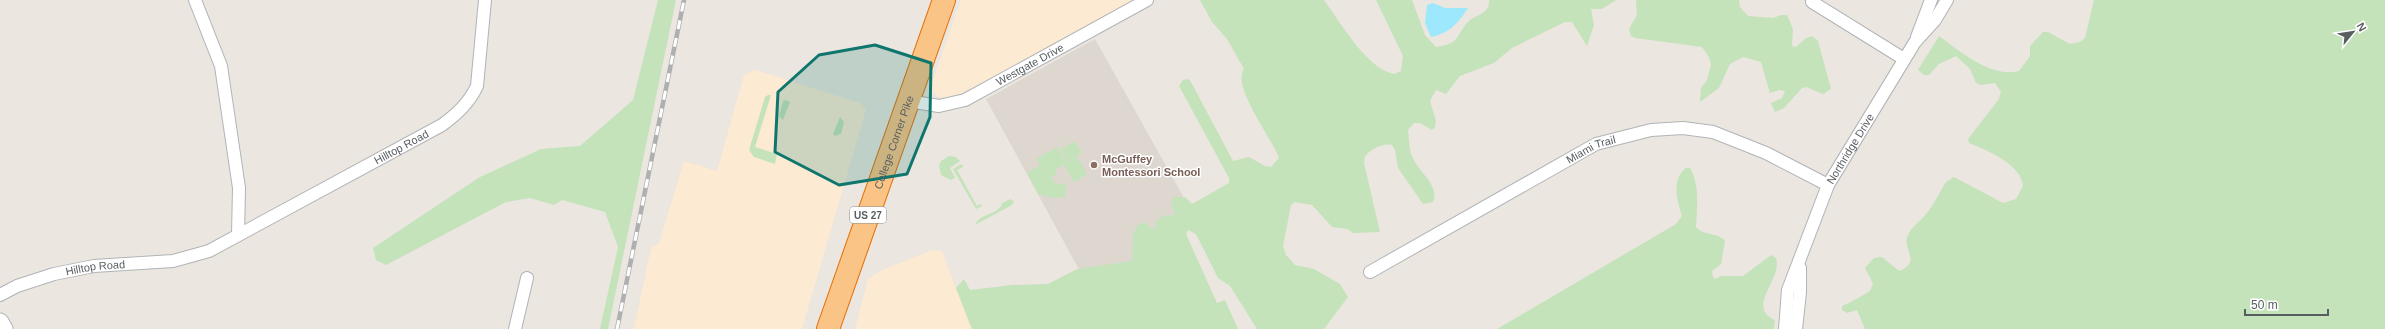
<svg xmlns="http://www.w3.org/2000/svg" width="2385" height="329" font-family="Helvetica,sans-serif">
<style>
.commercial{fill:#fcead2}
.education{fill:#ddd7d0}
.green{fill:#c4e3bb}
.water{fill:#9de8fc}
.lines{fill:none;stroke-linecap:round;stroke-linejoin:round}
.street-casing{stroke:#b0b4b7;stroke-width:14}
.secondary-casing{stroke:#afb4b7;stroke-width:19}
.highway-casing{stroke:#e46e06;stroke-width:24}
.street{stroke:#fff;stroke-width:12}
.secondary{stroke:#fff;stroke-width:17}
.highway{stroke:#fac487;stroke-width:22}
.rail-casing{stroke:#aeafb0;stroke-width:4.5}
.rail{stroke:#fff;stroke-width:3;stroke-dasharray:9;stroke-linecap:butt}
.marked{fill:#0f766e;fill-opacity:0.2;stroke:#0f766e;stroke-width:3;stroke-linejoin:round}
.education-dot{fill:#8d6e63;stroke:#fff;stroke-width:1.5}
.labels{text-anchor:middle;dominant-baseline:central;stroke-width:3;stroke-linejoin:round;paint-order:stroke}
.shield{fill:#fff;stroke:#8a8e90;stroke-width:1}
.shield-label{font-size:10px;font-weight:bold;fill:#585d60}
.street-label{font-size:11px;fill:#585d60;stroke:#fff}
.education-label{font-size:11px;font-weight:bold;fill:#785e54;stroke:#fff;text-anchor:start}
</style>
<rect width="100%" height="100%" fill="#ebe6df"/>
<!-- commercial -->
<path class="commercial" d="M961 0H1137L986 83 950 98 939 97 931 92 930 88Z
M756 70 860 103 866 110 802 329H634L651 248 659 243 684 161 717 171 744 75Z
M932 250 942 251 971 329H855L868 279 882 270Z"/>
<!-- education -->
<path class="education" d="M1095 39 1198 223 1088 286 986 99Z"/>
<!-- green -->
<path class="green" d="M658 0H676L608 329H600L618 247 605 212 562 200 554 205 530 198 506 202 386 265 376 260 373 248 480 177 541 149 580 146 633 100Z
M1200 0H1324C1340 22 1367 69 1394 74L1401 71 1403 56 1376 0H1412L1425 35 1436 47C1463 43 1454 36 1469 21 1477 14 1490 14 1489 0H1616L1602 9H1591L1594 25 1587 46 1572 22H1565L1512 48 1494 63 1460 76 1446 94 1436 90 1430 101 1436 121 1435 127 1432 130 1420 123H1414L1408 130C1409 139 1409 151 1413 158 1419 173 1440 185 1433 202L1423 204 1398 168 1395 150 1392 145C1382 143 1372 149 1365 156L1364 163 1380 232 1353 233 1347 229 1332 227 1312 205 1295 202 1291 205 1283 246 1286 255 1295 265 1314 269 1340 284 1348 297 1324 329H1257L1230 286 1218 278 1196 234 1188 230 1186 234 1217 303 1225 300 1238 329H972L956 288 964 279 970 290 1012 285 1048 284 1077 269 1132 261 1133 234 1138 225 1144 222 1155 231V222C1163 215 1166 215 1175 215L1171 203 1173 197H1185L1192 204 1229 183V178L1179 86 1183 80 1188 79 1191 82 1233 161 1249 157 1265 166 1271 167 1279 158C1273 140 1231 86 1244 69L1227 39 1212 22Z
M1636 0H1739L1740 7 1748 16 1773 18 1781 15H1787L1793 29 1792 46 1796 47 1806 38 1812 36 1818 41 1831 89 1823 94 1806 87 1802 88 1784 108 1775 112 1771 103 1782 98 1785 91 1779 90 1770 93 1761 62 1743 57 1730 64 1719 88 1700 102 1701 88 1707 80 1711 65 1709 57 1702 47 1635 38 1631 36 1629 29 1637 15Z
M2094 0H2385V329H1865L1857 310 1847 313 1842 310V306C1852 302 1860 297 1870 291L1873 283 1865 268 1874 258 1882 257 1899 271C1923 261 1901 250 1908 235 1912 226 1920 222 1926 214 1934 205 1939 193 1946 182L1954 177 2003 203 2016 199 2023 186C2022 165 1987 150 1969 143L1968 139 1999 99 2001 92 1995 83 1981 85 1976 83 1970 69 1956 56 1939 64 1929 75H1924L1918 70 1939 36C1961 52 1991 78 2019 71L2030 56V46L2043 32H2048L2070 44 2080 42 2085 38Z
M768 95H771L755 147 777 154 775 164 754 157 749 150 765 97Z
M786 100 790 102 783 120 779 116 783 101Z
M840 117 844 122 841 134 835 136 833 134Z
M1075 141 1082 153 1071 160 1077 157 1087 174 1074 182 1064 165 1068 162 1059 146 1063 148Z
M1057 147 1067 163 1056 169V174L1051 177 1056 184H1066L1065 197 1053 198 1038 194 1027 173 1040 165 1036 159Z
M949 156 956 157 960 161 950 168 955 178 951 180 941 175 939 166 941 161Z
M962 164 963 167 957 170 977 206 981 204 982 206 976 209 953 169Z
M1686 168H1690C1700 184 1697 209 1696 227 1703 236 1718 232 1725 241L1721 264 1712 271 1713 277 1715 279 1721 276H1743L1771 255 1776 258C1783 279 1745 307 1775 320L1774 329H1497L1676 224 1682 216C1677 201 1671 179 1686 168Z
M1011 199 1014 202 1012 205 975 225C981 212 1000 215 1002 203Z"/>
<!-- water -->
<path class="water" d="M1433 3 1445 8H1468C1458 23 1450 33 1431 37L1425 23 1427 5Z"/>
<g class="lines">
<!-- street casing -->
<g class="street-casing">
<g id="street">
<path d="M195 0 221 66 239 188 238 235"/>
<path d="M1812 2 1904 59"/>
<path d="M1917 37 1931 0"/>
<path id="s1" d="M908 101 939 106 965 100 1147 0"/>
<path id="s2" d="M1370 272 1596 144 1651 130 1683 128 1713 132 1766 153 1828 185"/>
<path id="s3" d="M0 295 17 286 54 274 94 266 173 261 209 251 442 125C457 114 469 103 477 86L485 0"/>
<path d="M515 329 527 278"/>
<path id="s4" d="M1785 329 1788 290 1828 185 1915 42 1935 20 1947 0"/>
<path d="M1796 329 1800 292V268"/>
</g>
</g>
<!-- secondary casing -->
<g class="secondary-casing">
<path id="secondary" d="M0 322 4 329"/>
</g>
<!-- highway casing -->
<g class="highway-casing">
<g id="highway">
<path id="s5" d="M828 329 944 0"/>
</g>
</g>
<!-- street -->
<use href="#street" class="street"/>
<!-- secondary -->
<use href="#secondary" class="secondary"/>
<!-- highway -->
<use href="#highway" class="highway"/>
<!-- rail casing -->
<g class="rail-casing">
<path id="rail" d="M617 329 684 0"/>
</g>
<!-- rail -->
<use href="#rail" class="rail"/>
</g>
<!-- marked area -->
<path class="marked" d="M875 45 931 63 930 117 907 174 839 185 775 152 778 92 819 55Z"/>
<!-- markers -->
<circle class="education-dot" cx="1094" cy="165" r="4"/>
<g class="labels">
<!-- shield labels -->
<rect class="shield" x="850" y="207" width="36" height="16" rx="3"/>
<g class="shield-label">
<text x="868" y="215">US 27</text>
</g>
<!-- street labels -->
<g class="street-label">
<text stroke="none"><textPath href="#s1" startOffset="132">Westgate Drive</textPath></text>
<text stroke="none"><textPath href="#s5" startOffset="198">College Corner Pike</textPath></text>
<text stroke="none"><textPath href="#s3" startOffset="434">Hilltop Road</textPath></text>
<text stroke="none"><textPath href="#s4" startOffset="194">Northridge Drive</textPath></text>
<text stroke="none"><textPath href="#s2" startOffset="253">Miami Trail</textPath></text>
<text stroke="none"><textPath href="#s3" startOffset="100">Hilltop Road</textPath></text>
</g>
<!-- education labels -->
<g class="education-label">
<text x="1102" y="159">McGuffey<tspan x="1102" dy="13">Montessori School</tspan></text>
</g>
</g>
<!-- north arrow -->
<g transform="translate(2353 32) rotate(60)" stroke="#ffffff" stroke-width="3" paint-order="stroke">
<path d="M0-3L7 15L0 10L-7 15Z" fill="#585d60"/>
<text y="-6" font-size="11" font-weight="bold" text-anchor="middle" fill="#585d60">N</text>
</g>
<!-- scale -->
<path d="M2245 309v6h83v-6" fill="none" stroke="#585d60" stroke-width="2"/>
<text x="2251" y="309" font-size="12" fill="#585d60" stroke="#ffffff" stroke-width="3" paint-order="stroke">50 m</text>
</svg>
